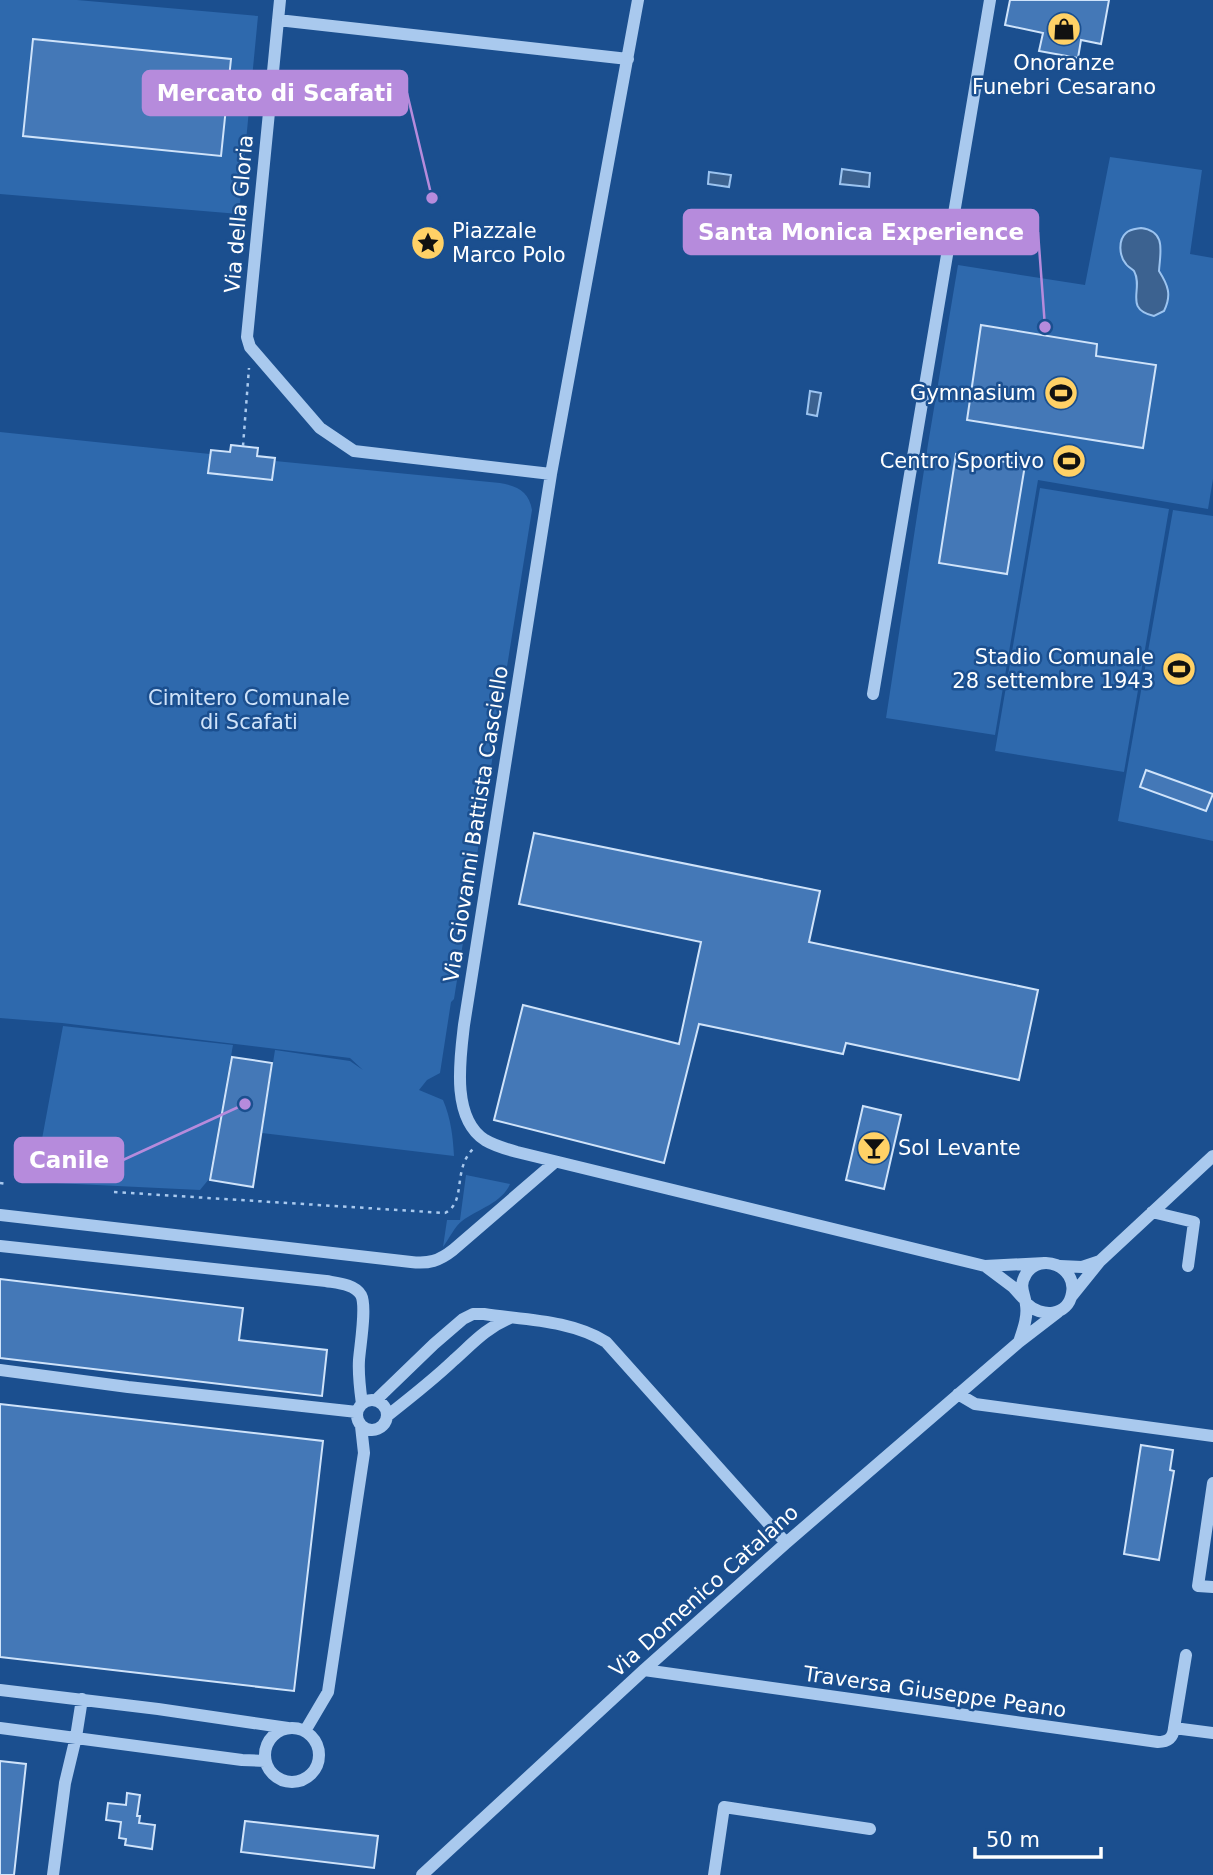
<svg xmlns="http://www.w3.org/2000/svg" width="1213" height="1875" font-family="'DejaVu Sans',sans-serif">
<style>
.green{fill:#2e69ad}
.water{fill:#3c6290;stroke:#9cc4f0;stroke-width:2}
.building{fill:#4478b7;stroke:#cfe3fa;stroke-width:2}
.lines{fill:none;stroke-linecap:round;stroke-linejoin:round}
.path{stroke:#a9c9ee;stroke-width:2.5;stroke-dasharray:3.5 5;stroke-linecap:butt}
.minor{stroke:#a9c9ee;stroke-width:12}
.labels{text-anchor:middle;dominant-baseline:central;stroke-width:5;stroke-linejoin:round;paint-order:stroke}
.poi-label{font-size:21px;fill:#fff;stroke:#1b4f8f;text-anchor:end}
.street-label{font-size:21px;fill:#fff;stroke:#1b4f8f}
.park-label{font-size:21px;fill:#cfe3fa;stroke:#1b4f8f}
.leader{fill:none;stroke:#b68bdc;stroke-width:2.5}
.callout-dot{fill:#b68bdc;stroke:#1b4f8f;stroke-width:2.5}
.callout{fill:#b68bdc;stroke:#b68bdc;stroke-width:2.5}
.callout-label{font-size:23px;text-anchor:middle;font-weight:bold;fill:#fff}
</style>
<rect width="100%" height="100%" fill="#1b4f8f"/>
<!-- green -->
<path class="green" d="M0 0H77L258 16 239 214 0 194Z
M1110 157 1202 170 1190 254 1213 258V479L1208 509 1038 480 995 735 886 718 928 444 958 265 1085 285Z
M0 432 210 454 211 450 230 452 231 445 258 448 257 456 275 458V461L500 483C518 486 529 492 532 510L454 999 451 1002 440 1073 427 1080 419 1090 443 1100C451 1119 453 1137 454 1156L262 1133 275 1050 350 1061 363 1070 350 1058 62 1023 0 1018Z
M1040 488 1169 509 1124 772 995 751Z
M1173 510 1213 516V841L1118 821Z
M63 1026 233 1045 209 1179 200 1190 34 1182Z
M466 1175 510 1184C502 1203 478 1209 462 1221 455 1226 449 1239 443 1247L447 1220H460Z"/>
<!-- water -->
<path class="water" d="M842 169 870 173 869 187 840 184Z
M709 172 731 175 729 187 708 184Z
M1141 228C1167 231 1160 253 1159 271 1168 285 1172 295 1164 311L1154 316C1123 309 1144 289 1134 271 1133 270 1126 265 1126 264 1119 256 1118 240 1126 233 1130 229 1136 229 1141 228Z
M810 391 821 393 817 416 807 414Z"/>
<!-- building -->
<path class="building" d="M1010 0H1109L1101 44 1081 40 1078 58 1039 51 1043 33 1005 25Z
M33 39 231 59 221 156 23 136Z
M981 325 1097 344 1096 356 1156 365 1143 448 967 420Z
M231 445 258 448 257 456 275 458 272 480 208 473 211 450 230 452Z
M956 454 1025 465 1007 574 939 563Z
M1146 770 1213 794 1206 811 1140 787Z
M534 833 820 891 809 942 1038 990 1019 1080 846 1043 843 1054 699 1024 664 1163 494 1120 523 1005 679 1044 701 942 519 904Z
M232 1057 272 1063 253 1187 210 1180Z
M863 1106 901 1115 884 1189 846 1180Z
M0 1279 243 1308 239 1340 327 1350 322 1396 0 1358Z
M0 1404 323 1441 294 1691 0 1657Z
M1141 1445 1173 1450 1170 1470 1174 1471 1159 1560 1124 1554Z
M0 1761 26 1764 14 1875H0Z
M127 1793 140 1795 137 1816H140L139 1823 155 1825 152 1849 125 1845 126 1839 119 1838 121 1822 106 1820 108 1803 126 1805Z
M245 1821 378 1836 374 1868 241 1852Z"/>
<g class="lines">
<!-- path -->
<path class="path" d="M243 446 249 368
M0 1183 7 1184
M114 1192 445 1213C467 1202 452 1170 473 1149"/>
<!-- minor -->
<path class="minor" d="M280 0 247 337 250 347 320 428 354 451 551 474
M638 0 551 474 464 1025C460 1059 451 1118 485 1140 495 1146 506 1149 517 1152L985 1266 1045 1263
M278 20 628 59
M873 694 990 0
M1152 1212 1194 1222 1188 1266
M0 1215 411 1262C429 1264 439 1261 453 1250L555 1162
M0 1246 326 1281C337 1283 355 1284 361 1295 367 1306 360 1346 359 1360 358 1375 360 1389 362 1404
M985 1266 1013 1287 1023 1298
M1060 1266 1082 1267 1100 1261
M1071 1297 1100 1261 1213 1156
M1019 1342C1023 1330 1028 1317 1026 1305 1025 1293 1018 1287 1026 1274 1041 1251 1077 1267 1072 1293 1068 1317 1041 1318 1026 1303
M0 1370 128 1387 357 1412
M958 1394 975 1404 1213 1436
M357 1415a15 15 0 1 1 30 0a15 15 0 1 1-30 0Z
M376 1400 434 1344 463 1319 473 1314H484C525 1320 571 1320 606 1342L786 1543
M387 1416C410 1398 433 1380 454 1360 473 1343 486 1328 510 1318
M1213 1483 1198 1586 1213 1587
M644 1670 1158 1742C1168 1742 1173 1738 1174 1728L1213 1733
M0 1690 158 1709 288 1728
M265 1755a27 27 0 1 1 54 0a27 27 0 1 1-54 0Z
M0 1728 242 1760 265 1761
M1174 1728 1186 1655
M305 1731 328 1692 364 1453 361 1426
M53 1875 65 1783 76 1737 82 1699
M422 1875 644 1670 786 1543 1019 1342 1058 1312
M714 1875 724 1807 870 1829"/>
</g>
<!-- icons -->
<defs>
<g id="shop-disc" transform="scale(1.75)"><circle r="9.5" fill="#ffd166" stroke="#1b4f8f"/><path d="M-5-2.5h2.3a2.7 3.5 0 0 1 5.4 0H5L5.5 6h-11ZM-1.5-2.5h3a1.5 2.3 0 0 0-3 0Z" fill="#111"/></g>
<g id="sight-disc" transform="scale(1.75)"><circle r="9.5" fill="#ffd166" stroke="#1b4f8f"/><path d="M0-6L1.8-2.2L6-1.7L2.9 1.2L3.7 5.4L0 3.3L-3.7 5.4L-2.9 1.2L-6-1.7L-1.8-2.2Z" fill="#111"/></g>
<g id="stadium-disc" transform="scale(1.75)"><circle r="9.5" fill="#ffd166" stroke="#1b4f8f"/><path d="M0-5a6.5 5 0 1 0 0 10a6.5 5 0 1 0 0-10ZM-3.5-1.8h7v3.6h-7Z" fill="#111"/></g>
<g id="bar-disc" transform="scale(1.75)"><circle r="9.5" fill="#ffd166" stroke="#1b4f8f"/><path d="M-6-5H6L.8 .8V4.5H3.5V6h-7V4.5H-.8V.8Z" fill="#111"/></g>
</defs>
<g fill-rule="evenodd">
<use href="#shop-disc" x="1064" y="29"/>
<use href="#sight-disc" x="428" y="243"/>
<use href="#stadium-disc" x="1061" y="393"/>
<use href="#stadium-disc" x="1069" y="461"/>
<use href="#stadium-disc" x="1179" y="669"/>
<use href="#bar-disc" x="874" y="1148"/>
</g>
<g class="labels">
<!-- poi labels -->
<g class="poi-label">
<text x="1064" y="63" text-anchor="middle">Onoranze<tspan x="1064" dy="24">Funebri Cesarano</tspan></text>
<text x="452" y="231" text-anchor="start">Piazzale<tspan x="452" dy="24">Marco Polo</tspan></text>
<text x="1036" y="393">Gymnasium</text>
<text x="1044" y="461">Centro Sportivo</text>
<text x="1154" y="657">Stadio Comunale<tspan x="1154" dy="24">28 settembre 1943</tspan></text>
<text x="898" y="1148" text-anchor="start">Sol Levante</text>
</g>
<!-- street labels -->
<g class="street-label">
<text transform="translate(239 214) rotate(-85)">Via della Gloria</text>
<text transform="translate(476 824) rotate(-81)">Via Giovanni Battista Casciello</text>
<text transform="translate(704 1591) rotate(-42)">Via Domenico Catalano</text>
<text transform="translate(935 1692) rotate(8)">Traversa Giuseppe Peano</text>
</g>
<!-- park labels -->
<g class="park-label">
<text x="249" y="698">Cimitero Comunale<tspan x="249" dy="24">di Scafati</tspan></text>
</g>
</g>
<!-- callouts -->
<path class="leader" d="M432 198L407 93M1045 327L1038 232M245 1104L123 1160"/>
<g class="callout-dot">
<circle cx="432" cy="198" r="7"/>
<circle cx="1045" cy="327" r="7"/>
<circle cx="245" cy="1104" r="7"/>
</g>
<g class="callout">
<rect x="143" y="71" width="264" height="44" rx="7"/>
<rect x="684" y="210" width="354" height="44" rx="7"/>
<rect x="15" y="1138" width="108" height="44" rx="7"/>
</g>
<g class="callout-label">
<text x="275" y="101">Mercato di Scafati</text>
<text x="861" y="240">Santa Monica Experience</text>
<text x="69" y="1168">Canile</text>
</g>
<!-- scale -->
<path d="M975 1847v10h126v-10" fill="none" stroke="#ffffff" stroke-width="3.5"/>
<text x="986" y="1847" font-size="21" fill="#ffffff" stroke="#1b4f8f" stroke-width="5" paint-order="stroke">50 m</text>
</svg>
